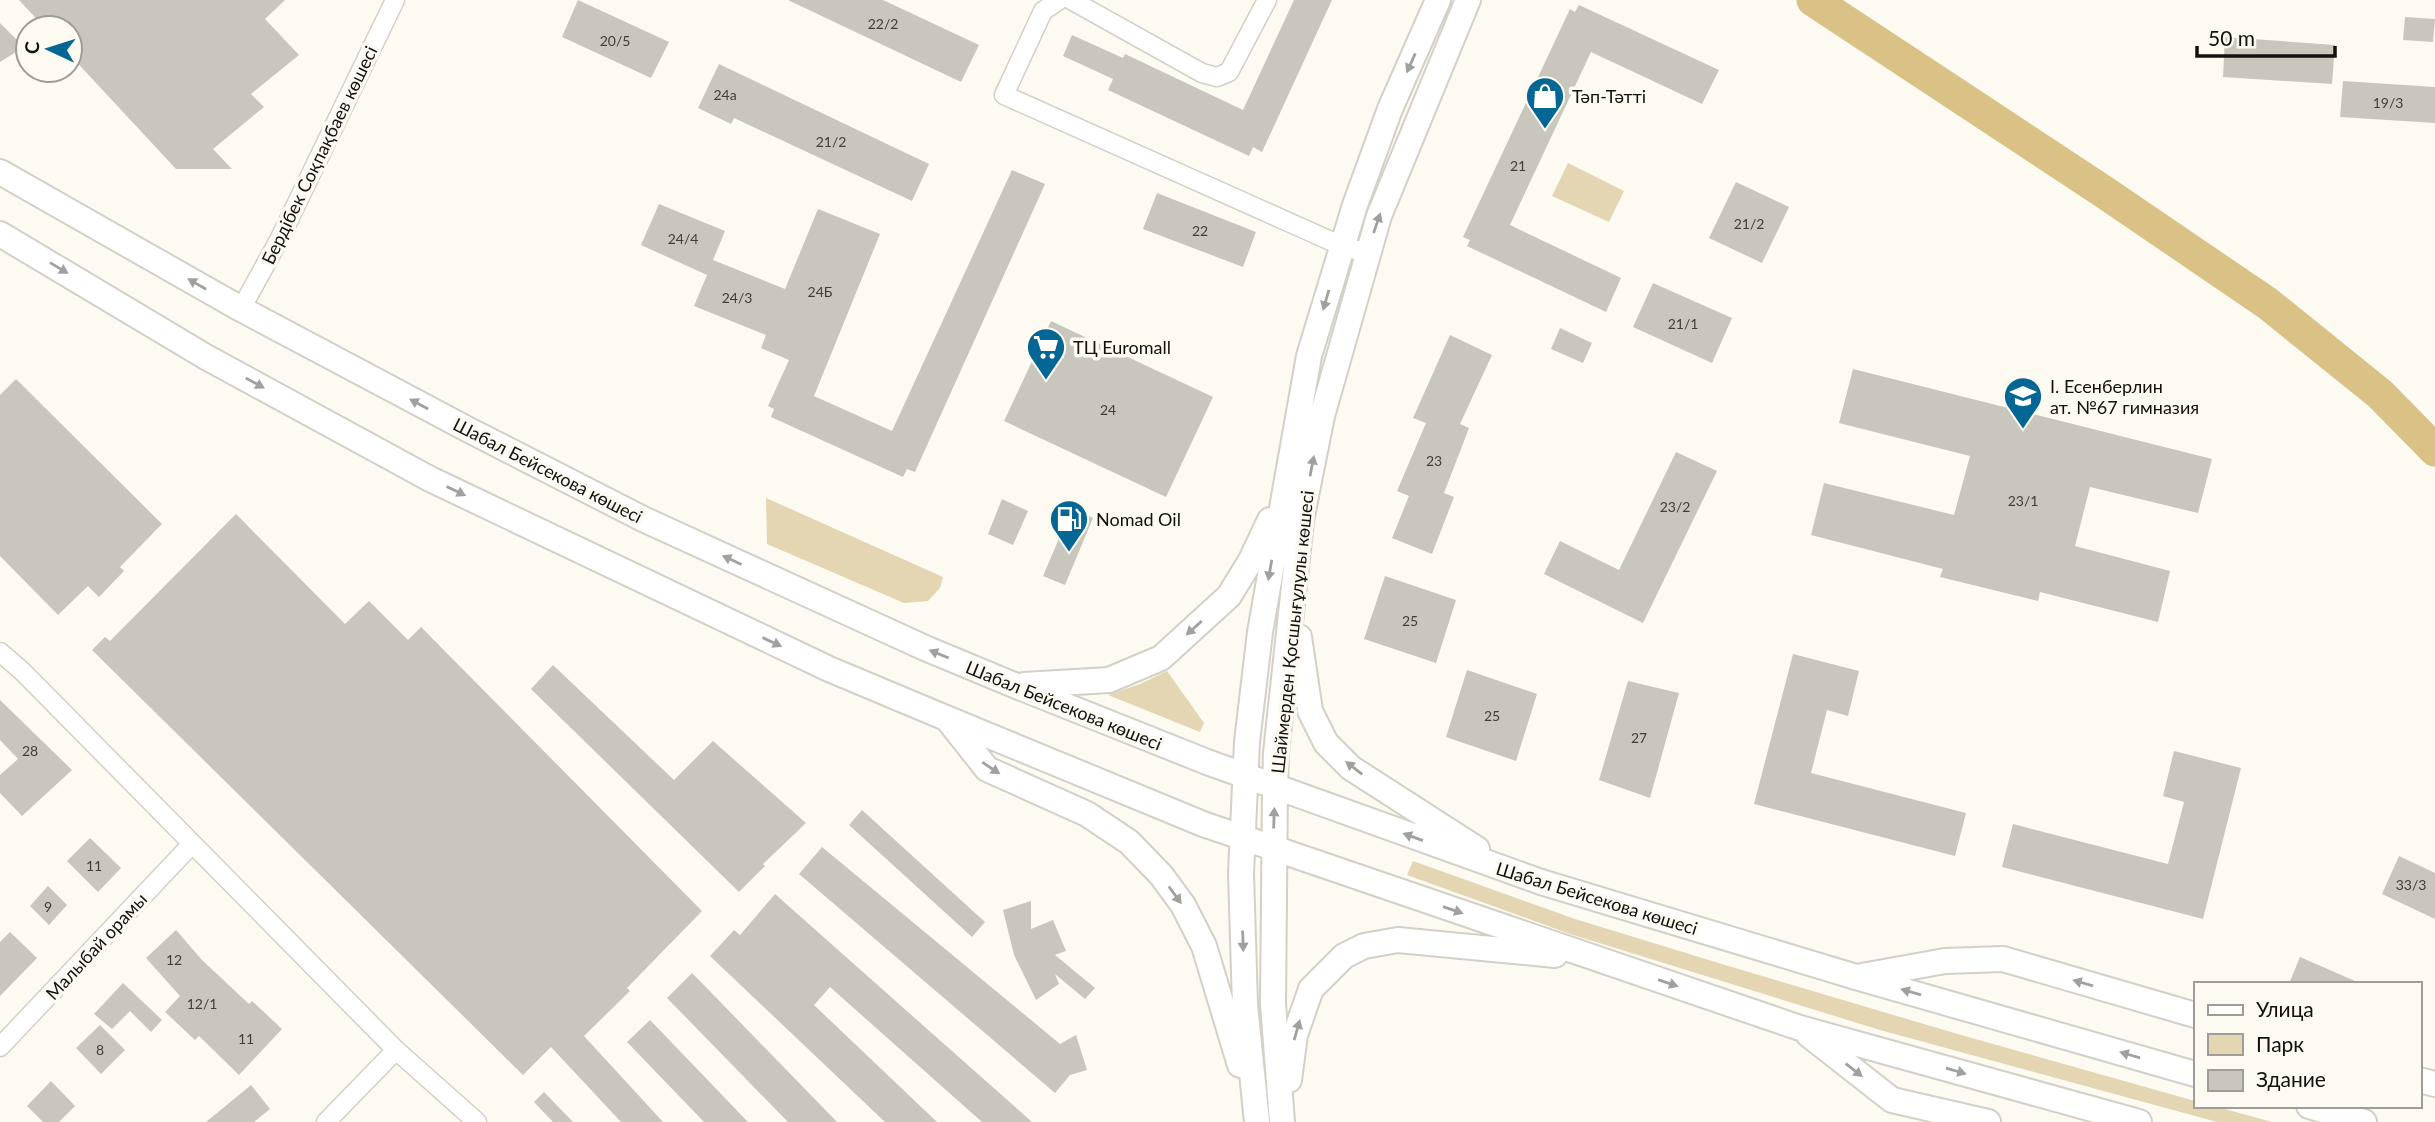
<svg xmlns="http://www.w3.org/2000/svg" width="2435" height="1122" font-family="Lato,sans-serif">
<style>
.green{fill:#e4d6b2}
.lines{fill:none;stroke-linecap:round;stroke-linejoin:round}
.river{stroke:#dac287;stroke-width:33}
.building{fill:#c9c6be}
.street-casing{stroke:#d3d0c8;stroke-width:21}
.secondary-casing{stroke:#d3d0c8;stroke-width:28}
.street{stroke:#fff;stroke-width:18}
.secondary{stroke:#fff;stroke-width:24}
.oneway{fill:#a0a09f}
.labels{text-anchor:middle;dominant-baseline:central;stroke-width:7;stroke-linejoin:round;paint-order:stroke}
.number-label{font-size:14px;fill:#403e3a}
.poi-label{font-size:18px;fill:#12110e;stroke:#fdfaf2;text-anchor:start}
.street-label{font-size:18px;fill:#12110e;stroke:#fdfaf2}
</style>
<rect width="100%" height="100%" fill="#fdfaf2"/>
<!-- green -->
<path class="green" d="M1568 163 1624 191 1609 222 1552 196Z
M766 498 943 577 940 588 928 601 904 603 767 544Z
M1167 671 1204 723 1200 732 1108 695 1140 684Z
M1413 861 1575 919 1735 968 1961 1035 2195 1101V1106H2214L2272 1122H2217L1880 1030 1570 934 1407 875Z"/>
<g class="lines">
<!-- river -->
<path class="river" d="M1813 0 2104 192 2267 303 2380 394 2435 450"/>
</g>
<!-- building -->
<path class="building" d="M19 0H285L265 19 299 55 251 94 264 107 213 149 232 169H176L70 55V28H45Z
M578 0 669 42 651 78 562 37Z
M788 0H883L979 45 961 82Z
M1294 0H1332L1262 152 1253 147 1249 156 1108 90 1113 79 1063 56 1072 35 1123 58 1125 54 1243 110Z
M1579 5 1719 70 1702 104 1591 52 1510 225 1621 278 1606 312 1467 246 1470 240 1463 237 1570 9 1575 12Z
M2405 17 2435 19 2433 42 2403 40Z
M0 23 24 47 0 62Z
M2225 37 2335 45 2332 84 2223 77Z
M719 64 929 164 912 201 734 118 731 124 698 108Z
M2343 81 2435 87V123L2340 117Z
M1012 170 1045 184 915 472 907 469 903 477 771 417 774 409 768 406 789 360 761 348 766 335 694 306 707 275 641 245 659 204 725 231 713 260 785 289 818 209 880 234 814 396 892 431Z
M1736 182 1789 207 1762 263 1709 238Z
M1157 193 1256 232 1243 267 1143 229Z
M1653 283 1732 318 1712 363 1633 327Z
M1051 321 1213 397 1166 497 1004 421Z
M1560 328 1592 343 1583 363 1551 349Z
M1450 335 1492 355 1460 424 1469 428 1444 493 1454 497 1432 554 1392 538 1409 496 1397 491 1426 423 1413 418Z
M1853 369 2212 459 2198 513 2090 487 2075 546 2170 571 2158 622 2040 592 2038 601 1940 577 1943 569 1811 535 1824 483 1954 515 1970 456 1839 423Z
M16 379 162 524 120 567 124 571 99 597 88 586 58 615 0 556V395Z
M1676 452 1717 471 1643 623 1544 574 1560 541 1619 570Z
M1002 499 1028 511 1013 545 988 534Z
M1072 508 1093 518 1065 585 1043 576Z
M236 514 345 624 369 601 408 640 421 627 702 911 627 988 630 991 584 1036 663 1122H621L551 1047 523 1075 92 650 105 637 110 641Z
M1385 576 1456 600 1436 663 1364 639Z
M1793 654 1859 671 1848 716 1827 710 1811 773 1966 813 1955 856 1754 804Z
M553 665 674 780 713 741 806 823 763 864 765 866 739 892 531 689Z
M1467 670 1537 694 1516 761 1446 737Z
M1628 681 1679 693 1650 798 1599 780Z
M0 700 72 770 22 816 0 793V775L18 759 0 740Z
M2174 751 2241 768 2203 919 2002 867 2013 824 2168 864 2184 802 2163 796Z
M862 810 985 922 972 937 849 825Z
M90 838 121 868 98 892 67 861Z
M822 847 1060 1044 1076 1035 1087 1070 1070 1075 1055 1093 799 874Z
M2399 856 2435 873V919L2382 894Z
M48 886 67 905 49 925 30 906Z
M775 894 1032 1122H982L830 987 814 1005 937 1122H885L710 956 734 930 740 935Z
M1031 901V929L1053 920 1066 951 1055 955 1095 988 1085 999 1055 974 1059 984 1036 1000 1014 955 1003 910Z
M176 930 202 960 249 1004 252 1001 282 1029 239 1075 199 1036 195 1040 165 1012 180 996 146 958Z
M10 932 37 958 0 996V942Z
M2300 957 2362 984H2289Z
M692 973 698 979 837 1122H788L667 998Z
M123 983 162 1020 151 1032 130 1011 112 1029 94 1014Z
M650 1020 748 1122H704L627 1042Z
M100 1025 125 1050 101 1074 76 1048Z
M51 1081 75 1106 59 1122H43L27 1106Z
M251 1085 270 1109 254 1122H206Z
M544 1092 573 1122H553L534 1102Z"/>
<g class="lines">
<!-- street casing -->
<g class="street-casing">
<path id="street" d="M1059 0 1043 11 1004 95 1342 246 1367 253
M1071 0 1202 73 1217 77 1229 72 1267 0
M241 309 280 238 395 0
M0 652 23 672 396 1050 477 1122
M0 1047 191 845
M326 1122 396 1050"/>
</g>
<!-- secondary casing -->
<g class="secondary-casing">
<path id="secondary" d="M0 172 241 309 467 429 643 519 925 648 1014 685 1207 762 1541 882 1856 977 2195 1074
M0 234 206 357 430 479 829 669 946 718 1203 824 1800 1028 2139 1122
M1299 637 1310 711 1326 743 1351 768 1477 849
M1024 685 1109 680 1161 658 1229 596 1251 560 1270 520
M949 721 987 769 1087 814 1129 842 1161 875 1183 905 1204 946 1240 1065
M1862 976 1945 961 2003 959 2195 1015
M1809 1035 1892 1100 1988 1122
M1289 1080 1295 1035 1311 989 1344 956 1364 946 1398 940 1555 955
M2419 1080 2435 1084
M2309 1106 2364 1122
M1257 1122 1245 1005 1241 873 1247 742 1260 632 1309 356 1355 205 1390 109 1438 0
M1282 1122 1273 1004 1275 787 1276 753 1301 521 1322 416 1379 216 1468 0"/>
</g>
<!-- street -->
<use href="#street" class="street"/>
<!-- secondary -->
<use href="#secondary" class="secondary"/>
</g>
<!-- one-way arrows -->
<defs><path id="oneway-solid" d="M-6-.8H1V-3.2L6.5 0L1 3.2V.8H-6Z" transform="scale(1.75)"/></defs>
<g class="oneway">
<use href="#oneway-solid" transform="translate(1411 63) rotate(114)"/>
<use href="#oneway-solid" transform="translate(1377 223) rotate(-71)"/>
<use href="#oneway-solid" transform="translate(59 268) rotate(31)"/>
<use href="#oneway-solid" transform="translate(197 284) rotate(-150)"/>
<use href="#oneway-solid" transform="translate(1326 300) rotate(106)"/>
<use href="#oneway-solid" transform="translate(255 383) rotate(29)"/>
<use href="#oneway-solid" transform="translate(419 404) rotate(-152)"/>
<use href="#oneway-solid" transform="translate(1312 466) rotate(-79)"/>
<use href="#oneway-solid" transform="translate(456 491) rotate(26)"/>
<use href="#oneway-solid" transform="translate(732 560) rotate(-155)"/>
<use href="#oneway-solid" transform="translate(1270 570) rotate(100)"/>
<use href="#oneway-solid" transform="translate(1194 628) rotate(138)"/>
<use href="#oneway-solid" transform="translate(772 642) rotate(25)"/>
<use href="#oneway-solid" transform="translate(939 654) rotate(-158)"/>
<use href="#oneway-solid" transform="translate(991 768) rotate(34)"/>
<use href="#oneway-solid" transform="translate(1354 768) rotate(-142)"/>
<use href="#oneway-solid" transform="translate(1274 818) rotate(-88)"/>
<use href="#oneway-solid" transform="translate(1413 837) rotate(-160)"/>
<use href="#oneway-solid" transform="translate(1175 895) rotate(54)"/>
<use href="#oneway-solid" transform="translate(1453 910) rotate(19)"/>
<use href="#oneway-solid" transform="translate(1243 941) rotate(88)"/>
<use href="#oneway-solid" transform="translate(1668 983) rotate(19)"/>
<use href="#oneway-solid" transform="translate(2083 983) rotate(-164)"/>
<use href="#oneway-solid" transform="translate(1911 992) rotate(-164)"/>
<use href="#oneway-solid" transform="translate(1297 1030) rotate(-74)"/>
<use href="#oneway-solid" transform="translate(2130 1055) rotate(-164)"/>
<use href="#oneway-solid" transform="translate(1854 1070) rotate(38)"/>
<use href="#oneway-solid" transform="translate(1956 1071) rotate(16)"/>
</g>
<!-- icons -->
<defs>
<g id="shop-pin" transform="scale(2.0125)"><path d="M0 17L-7.5 6A9.5 9.5 0 1 1 7.5 6Z" fill="#036695" stroke="#fdfaf2"/><path d="M-5-2.5h2.3a2.7 3.5 0 0 1 5.4 0H5L5.5 6h-11ZM-1.5-2.5h3a1.5 2.3 0 0 0-3 0Z" fill="#fff"/></g>
<g id="supermarket-pin" transform="scale(2.0125)"><path d="M0 17L-7.5 6A9.5 9.5 0 1 1 7.5 6Z" fill="#036695" stroke="#fdfaf2"/><path d="M-6-5.5h2.5l.6 2H6L4.5 2H-2.5L-4.4-4H-6ZM-1.5 3.2a1.3 1.3 0 1 0 .1 0ZM3 3.2a1.3 1.3 0 1 0 .1 0Z" fill="#fff"/></g>
<g id="school-pin" transform="scale(2.0125)"><path d="M0 17L-7.5 6A9.5 9.5 0 1 1 7.5 6Z" fill="#036695" stroke="#fdfaf2"/><path d="M0-5L7-2L0 1L-7-2ZM-4 1L0 2.5L4 1V4Q0 6-4 4Z" fill="#fff"/></g>
<g id="fuel-pin" transform="scale(2.0125)"><path d="M0 17L-7.5 6A9.5 9.5 0 1 1 7.5 6Z" fill="#036695" stroke="#fdfaf2"/><path d="M-5.5-6h7V0h2V4h1.3V-2.5L3-4.5l.8-.8L6-3V5H2.5V1h-1V6h-7ZM-4.2-4.7v3.2H.2V-4.7Z" fill="#fff"/></g>
</defs>
<g fill-rule="evenodd">
<use href="#shop-pin" x="1545" y="96"/>
<use href="#supermarket-pin" x="1046" y="347"/>
<use href="#school-pin" x="2023" y="396"/>
<use href="#fuel-pin" x="1069" y="519"/>
</g>
<g class="labels">
<!-- number labels -->
<g class="number-label">
<text x="883" y="23">22/2</text>
<text x="615" y="40">20/5</text>
<text x="725" y="94">24а</text>
<text x="2388" y="102">19/3</text>
<text x="831" y="141">21/2</text>
<text x="1518" y="165">21</text>
<text x="1749" y="223">21/2</text>
<text x="1200" y="230">22</text>
<text x="683" y="238">24/4</text>
<text x="820" y="291">24Б</text>
<text x="737" y="297">24/3</text>
<text x="1683" y="323">21/1</text>
<text x="1108" y="409">24</text>
<text x="1434" y="460">23</text>
<text x="2023" y="500">23/1</text>
<text x="1675" y="506">23/2</text>
<text x="1410" y="620">25</text>
<text x="1492" y="715">25</text>
<text x="1639" y="737">27</text>
<text x="30" y="750">28</text>
<text x="94" y="865">11</text>
<text x="2411" y="884">33/3</text>
<text x="48" y="906">9</text>
<text x="174" y="959">12</text>
<text x="202" y="1003">12/1</text>
<text x="246" y="1038">11</text>
<text x="100" y="1049">8</text>
</g>
<!-- poi labels -->
<g class="poi-label">
<text x="1572" y="96">Тәп-Тәтті</text>
<text x="1073" y="347">ТЦ Euromall</text>
<text x="2050" y="386">І. Есенберлин<tspan x="2050" dy="21">ат. №67 гимназия</tspan></text>
<text x="1096" y="519">Nomad Oil</text>
</g>
<!-- street labels -->
<g class="street-label">
<text transform="translate(319 155) rotate(-64)">Бердібек Соқпақбаев көшесі</text>
<text transform="translate(548 470) rotate(27)">Шабал Бейсекова көшесі</text>
<text transform="translate(1292 632) rotate(-84)">Шаймерден Қосшығұлұлы көшесі</text>
<text transform="translate(1064 705) rotate(22)">Шабал Бейсекова көшесі</text>
<text transform="translate(1597 898) rotate(17)">Шабал Бейсекова көшесі</text>
<text transform="translate(96 946) rotate(-47)">Малыбай орамы</text>
</g>
</g>
<!-- legend -->
<rect x="2194" y="982" width="228" height="126" fill="#fdfaf2" stroke="#9f9d97" stroke-width="2"/>
<rect x="2208" y="1005" width="35" height="10" fill="#ffffff" stroke="#9f9d97" stroke-width="2"/>
<text x="2256" y="1017" font-size="21" fill="#12110e">Улица</text>
<rect x="2208" y="1034" width="35" height="21" fill="#e4d6b2" stroke="#9f9d97" stroke-width="2"/>
<text x="2256" y="1052" font-size="21" fill="#12110e">Парк</text>
<rect x="2208" y="1070" width="35" height="21" fill="#c9c6be" stroke="#9f9d97" stroke-width="2"/>
<text x="2256" y="1087" font-size="21" fill="#12110e">Здание</text>
<!-- north arrow -->
<g transform="translate(49 49) rotate(274)"><circle r="33" fill="#fdfaf2" stroke="#9f9d97" stroke-width="2"/>
<path d="M0-5L12 26L0 18L-12 26Z" fill="#036695"/>
<text y="-10" font-size="19" font-weight="bold" text-anchor="middle" fill="#12110e">С</text>
</g>
<!-- scale -->
<path d="M2197 46v10h138v-10" fill="none" stroke="#12110e" stroke-width="3.5"/>
<text x="2208" y="46" font-size="21" fill="#12110e" stroke="#fdfaf2" stroke-width="5" paint-order="stroke">50 m</text>
</svg>
